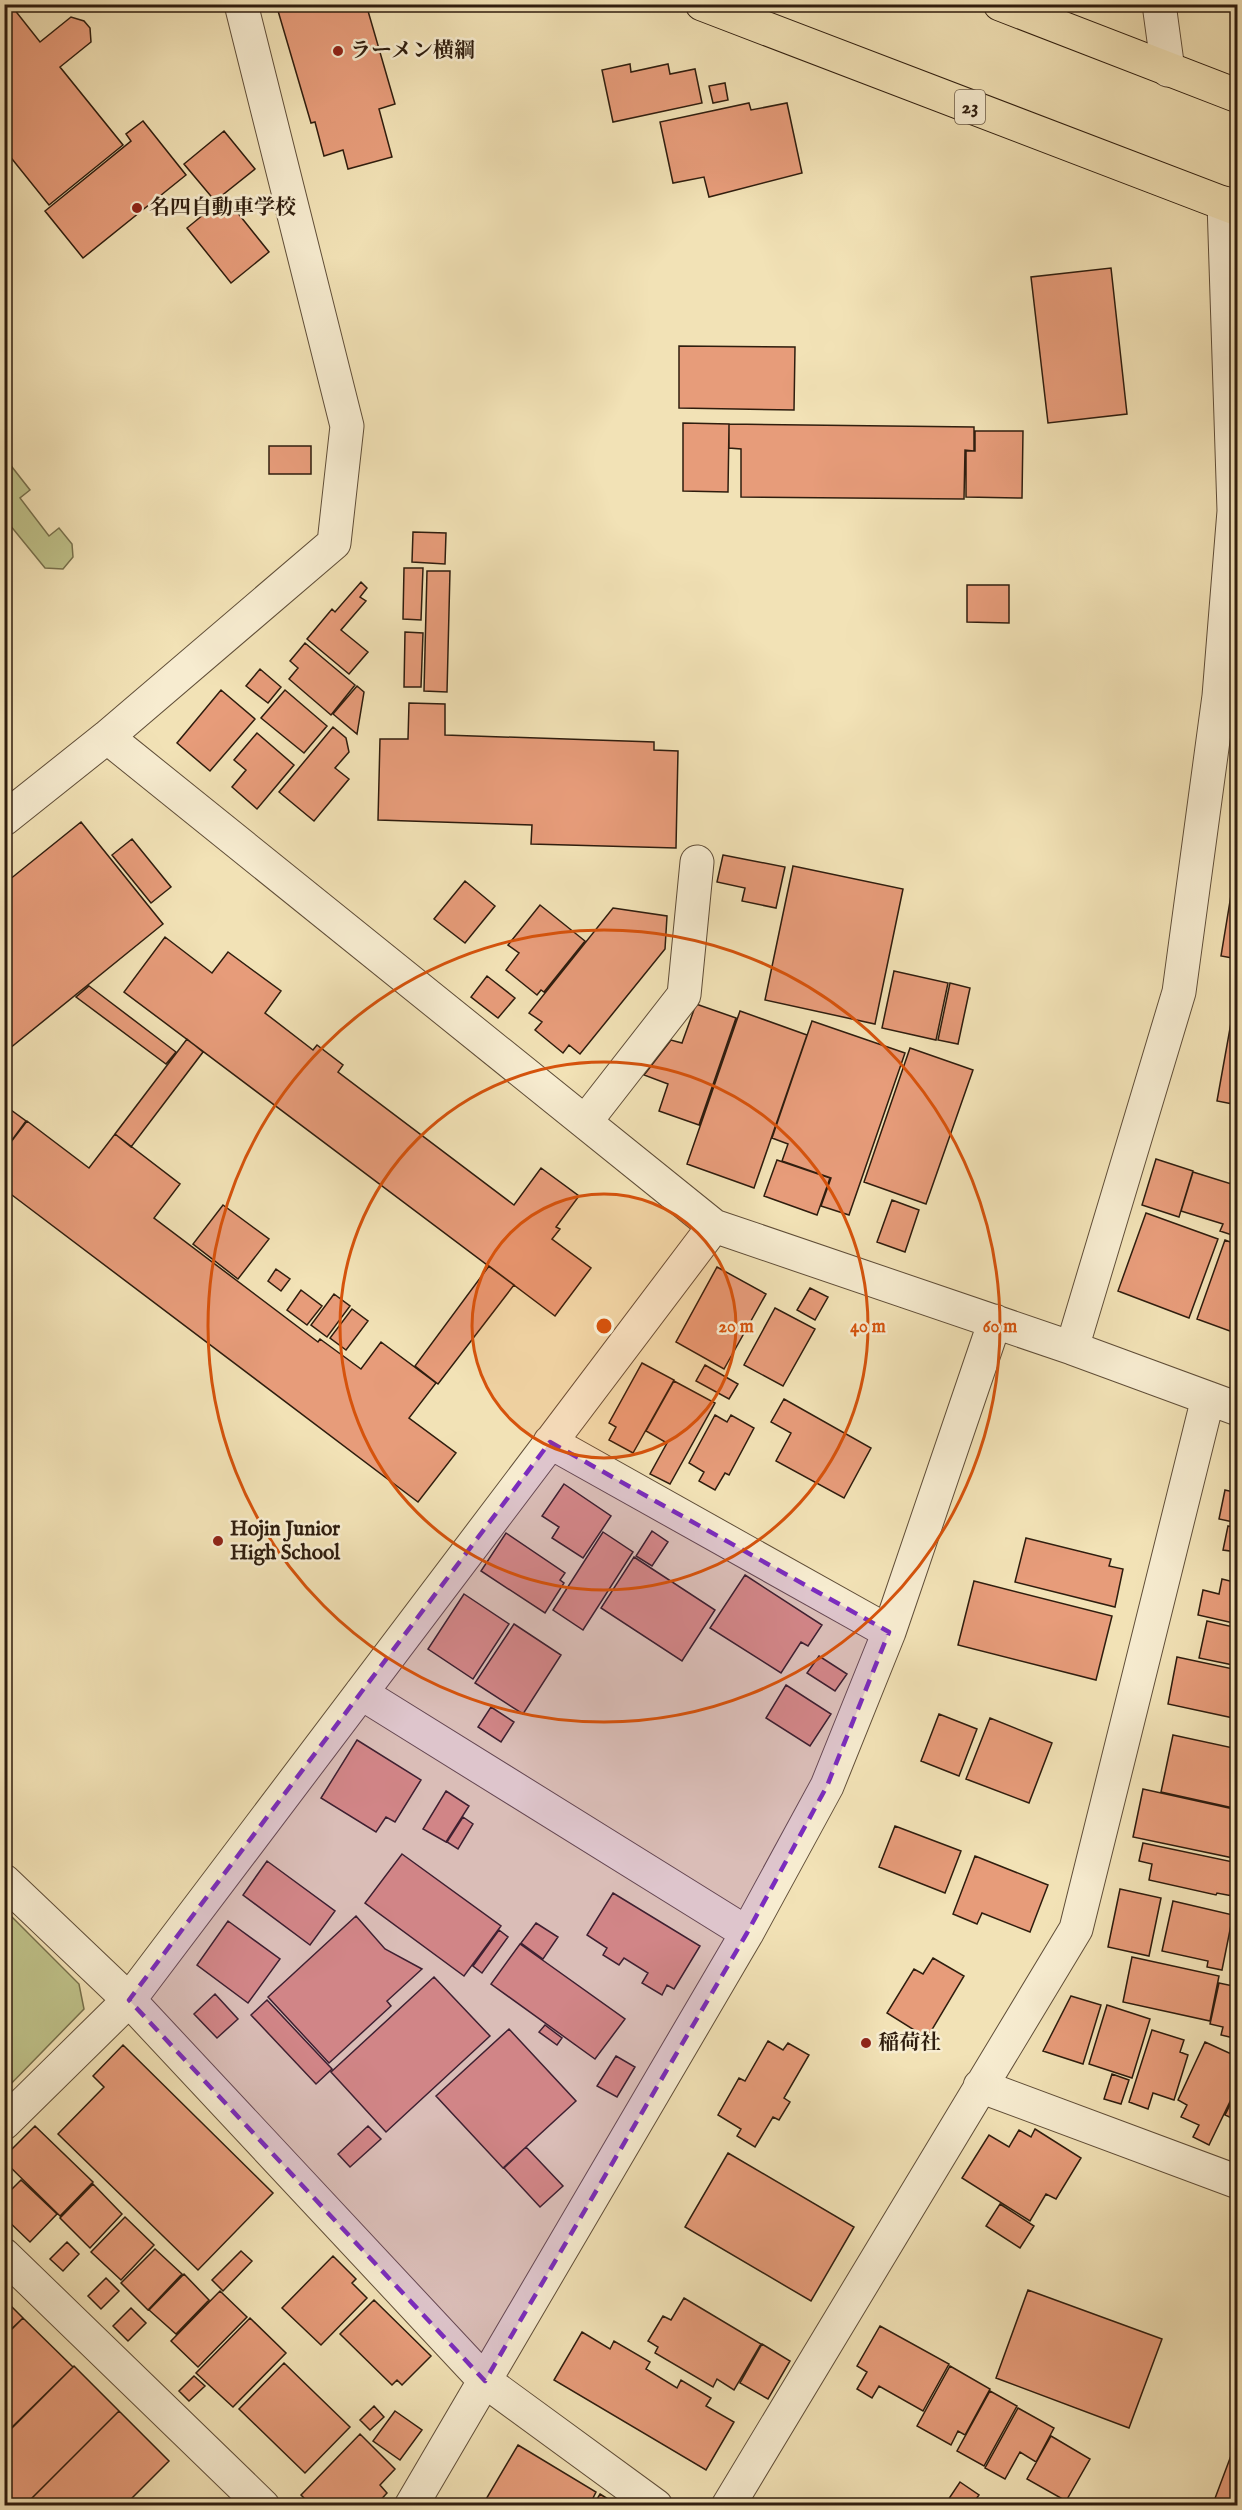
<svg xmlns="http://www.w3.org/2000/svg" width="1242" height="2510" font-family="'IM FELL English','Noto Serif JP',serif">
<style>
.green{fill:#bfc28a;stroke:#77704c;stroke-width:1.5}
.building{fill:#e79c7a;stroke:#2f1d0e;stroke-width:1.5}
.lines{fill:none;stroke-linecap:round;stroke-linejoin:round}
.minor-casing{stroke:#604e38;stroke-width:35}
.trunk-casing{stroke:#2f1d0e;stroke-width:35}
.minor{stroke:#f7ecd0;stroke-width:33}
.trunk{stroke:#f2e2b6;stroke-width:33}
.marked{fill:#7b2cbf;fill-opacity:0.2;stroke:#7b2cbf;stroke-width:4.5;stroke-dasharray:12 8;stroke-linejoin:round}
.ring{fill:none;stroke:#d6530c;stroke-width:3}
.poi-dot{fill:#8f2418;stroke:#f7ecd0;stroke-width:2}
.labels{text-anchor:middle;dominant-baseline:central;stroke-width:5;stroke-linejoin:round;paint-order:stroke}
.shield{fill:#f7ecd0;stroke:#6b5b48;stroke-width:1.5}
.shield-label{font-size:20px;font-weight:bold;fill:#2f1d0e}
.poi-label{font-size:21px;font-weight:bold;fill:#2f1d0e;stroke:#f7ecd0;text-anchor:start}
.centre{fill:#d6530c;stroke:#f7ecd0;stroke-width:3}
.ring-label{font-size:18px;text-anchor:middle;font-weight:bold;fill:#d6530c;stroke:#f7ecd0;stroke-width:5;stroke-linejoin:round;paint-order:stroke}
</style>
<rect width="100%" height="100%" fill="#f2e2b6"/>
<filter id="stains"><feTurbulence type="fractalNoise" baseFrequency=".00333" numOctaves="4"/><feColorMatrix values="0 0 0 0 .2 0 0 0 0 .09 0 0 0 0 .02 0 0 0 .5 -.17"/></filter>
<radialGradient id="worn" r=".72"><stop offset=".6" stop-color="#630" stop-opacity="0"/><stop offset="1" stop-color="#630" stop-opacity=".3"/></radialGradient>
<!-- green -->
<path class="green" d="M5 458 30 490 20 498 49 536 59 528 72 544 73 557 63 569 45 568 5 519Z
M5 1910 79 1984 84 2009 5 2090Z"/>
<!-- building -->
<path class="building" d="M4 4H10L40 42 71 17 84 21 90 28 91 42 60 67 123 145 49 205 4 149Z
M276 4H366L395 104 379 109 392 157 348 169 343 150 324 156 315 122 311 123Z
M630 64 631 72 668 64 670 74 695 69 702 103 613 122 602 70Z
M725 83 728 100 713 103 709 86Z
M749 103 751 110 787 103 802 173 709 197 704 177 673 183 660 122Z
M143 121 186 175 83 258 45 211 131 141 126 134Z
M224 131 255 169 215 201 184 164Z
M225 197 269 252 231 283 187 228Z
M1111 268 1127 414 1048 423 1031 277Z
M679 346 795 347 794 410 679 408Z
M683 423 729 424 728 492 683 491Z
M729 424 974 427V451L965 450 964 499 741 497V449L729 448Z
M975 431H1023L1022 498 966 497V451H975Z
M269 446H311V474H269Z
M413 532 446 533 445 564 412 562Z
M404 568H423L421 620 403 619Z
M427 571H450L447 692 424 691Z
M361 582 367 588 360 597 366 601 341 630 368 652 349 674 307 639 332 609 335 612Z
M967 585H1009V623L967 622Z
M405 632 423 633 421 687H404Z
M305 643 355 685 331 715 289 679 298 668 290 661Z
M260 669 281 687 268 703 246 686Z
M357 686 364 692 357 734 333 714Z
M221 690 255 719 210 771 177 743Z
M285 690 327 726 304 753 261 718Z
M409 703 445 704V735L654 742V750L678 751 676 848 531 844 532 825 378 820 380 739H408Z
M333 727 346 738 349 752 335 768 349 779 314 821 279 792Z
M257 733 294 765 257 809 232 787 246 770 234 760Z
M81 822 163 924 4 1053V884Z
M132 839 171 887 151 903 112 855Z
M723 855 785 867 776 908 742 901 745 888 717 882Z
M793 866 903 889 875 1024 765 1000Z
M1235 871 1238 872V959L1221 956Z
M465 881 495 906 465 943 434 919Z
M540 905 585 941 544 992 541 990 537 995 506 970 519 953 508 945Z
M613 908 667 916 665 949 580 1054 569 1045 563 1053 535 1030 542 1022 529 1013Z
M165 937 212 973 228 952 281 991 265 1013 313 1050 317 1045 343 1065 338 1072 514 1205 541 1168 579 1196 556 1227 560 1229 552 1239 591 1268 555 1316 124 992Z
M894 971 948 983 936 1040 882 1028Z
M487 976 515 998 498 1018 471 997Z
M950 983 970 988 958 1044 938 1040Z
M89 986 176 1052 166 1064 76 997Z
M696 1004 736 1018 699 1125 659 1111 668 1084 644 1075 671 1040 682 1043Z
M1234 1006H1238V1105L1217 1101Z
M740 1011 807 1035 754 1188 687 1164Z
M812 1021 905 1053 849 1215 821 1206 831 1178 782 1161 788 1144 772 1138Z
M187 1039 203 1052 131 1147 115 1134Z
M910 1048 973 1070 926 1204 864 1182Z
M11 1110 26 1121 4 1151V1118Z
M27 1121 89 1168 115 1134 180 1184 154 1218 318 1342 320 1339 361 1369 381 1342 436 1383 409 1418 456 1453 418 1502 4 1189V1151Z
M1156 1159 1193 1171 1179 1217 1142 1205Z
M777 1160 830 1178 817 1215 764 1196Z
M1193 1172 1238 1186V1237L1220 1231 1223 1224 1181 1211Z
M892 1200 919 1210 905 1252 877 1242Z
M223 1205 269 1239 238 1279 193 1244Z
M1146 1213 1218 1239 1189 1318 1118 1291Z
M1225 1240 1238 1245V1334L1197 1319Z
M489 1266 514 1285 438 1384 415 1366Z
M717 1267 766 1294 724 1369 676 1342Z
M276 1269 290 1279 281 1291 268 1281Z
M810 1288 828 1297 815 1320 797 1310Z
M301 1290 322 1306 307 1325 287 1310Z
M334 1294 350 1306 327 1337 311 1325Z
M775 1308 815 1329 783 1386 744 1365Z
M352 1309 368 1321 346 1350 330 1338Z
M642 1363 674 1380 633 1453 609 1440 616 1427 609 1423Z
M705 1365 738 1384 729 1399 696 1381Z
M674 1381 715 1403 670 1484 650 1474 667 1443 646 1431Z
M784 1399 871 1448 844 1498 776 1461 791 1433 771 1422Z
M715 1415 727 1422 731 1415 754 1428 729 1475 725 1473 715 1490 699 1481 704 1472 689 1463Z
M564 1484 611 1516 583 1558 552 1538 559 1527 542 1516Z
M1225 1490 1238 1493V1523L1219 1519Z
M1228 1526 1238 1528V1574L1232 1573 1237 1552 1223 1550Z
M652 1531 668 1542 652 1566 636 1556Z
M603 1532 633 1552 583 1630 553 1610Z
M506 1533 565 1573 560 1580 564 1583 545 1613 481 1571Z
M1026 1538 1111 1559 1109 1566 1123 1569 1115 1607 1015 1582Z
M634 1557 715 1610 682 1661 601 1608Z
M745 1575 822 1625 808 1646 801 1642 781 1673 710 1628Z
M1222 1579 1238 1583V1624L1198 1615 1203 1590 1219 1594Z
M974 1581 1112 1616 1096 1680 958 1645Z
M464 1594 509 1624 473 1679 428 1649Z
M1207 1621 1238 1628V1666L1199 1658Z
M514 1624 561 1655 523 1714 475 1683Z
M819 1656 847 1674 835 1691 807 1673Z
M1177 1657 1238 1670V1719L1168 1704Z
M786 1685 831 1714 810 1746 766 1718Z
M491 1707 514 1722 501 1742 478 1727Z
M939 1714 977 1729 959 1776 921 1761Z
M990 1718 1052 1743 1029 1803 966 1779Z
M1173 1735 1238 1749V1809L1161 1792Z
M357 1740 421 1780 395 1822 386 1817 376 1832 321 1798Z
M1143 1789 1238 1810V1859L1133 1837Z
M446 1791 469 1806 446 1842 423 1829Z
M463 1817 473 1824 458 1849 447 1842Z
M895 1826 961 1851 945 1893 879 1867Z
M1143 1843 1238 1863V1897L1217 1893 1216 1895 1149 1880 1152 1864 1139 1861Z
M402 1854 501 1926 464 1976 365 1903Z
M975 1856 1048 1885 1030 1932 982 1913 977 1924 953 1914Z
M267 1861 335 1911 310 1945 243 1895Z
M1120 1889 1161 1898 1149 1956 1108 1947Z
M613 1893 700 1946 674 1989 667 1985 662 1995 642 1983 648 1973 624 1958 619 1965 603 1955 607 1948 587 1935Z
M1173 1901 1233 1915 1222 1970 1207 1967 1208 1961 1162 1951Z
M356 1916 385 1949 422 1969 387 2001 391 2006 329 2063 268 1997Z
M228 1921 280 1959 248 2003 197 1965Z
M536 1923 558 1937 543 1959 521 1943Z
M499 1930 508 1937 482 1973 473 1966Z
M520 1944 625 2019 595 2059 491 1984Z
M1132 1957 1219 1976 1210 2021 1123 2002Z
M933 1958 964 1976 927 2038 887 2013 914 1969 923 1974Z
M434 1977 490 2036 386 2132 331 2072Z
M1219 1983 1238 1987V2039L1221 2035 1223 2027 1210 2024Z
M215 1994 238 2019 217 2038 194 2014Z
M1071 1996 1101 2005 1083 2064 1043 2051Z
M267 2000 332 2069 316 2084 251 2015Z
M1107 2005 1150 2019 1132 2078 1089 2064Z
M545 2025 562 2038 557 2045 539 2032Z
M509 2029 576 2101 503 2168 436 2096Z
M1152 2030 1184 2040 1180 2052 1188 2055 1174 2100 1153 2093 1148 2109 1129 2102Z
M768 2041 783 2050 788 2043 809 2055 784 2098 790 2102 779 2120 773 2117 755 2147 737 2136 741 2129 718 2115 739 2078 745 2081Z
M1205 2042 1238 2057V2085L1209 2145 1193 2137 1199 2125 1181 2117 1187 2105 1178 2100Z
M123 2045 273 2193 198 2270 58 2134 104 2087 93 2076Z
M616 2056 635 2067 617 2097 597 2086Z
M1112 2074 1129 2080 1121 2104 1104 2099Z
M1238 2089V2121L1225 2115Z
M35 2126 93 2182 60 2216 4 2161V2157Z
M368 2126 381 2139 350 2167 338 2154Z
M1035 2129 1081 2158 1056 2199 1046 2194 1030 2221 962 2178 989 2135 1009 2147 1019 2130 1031 2137Z
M526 2147 563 2186 540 2207 504 2168Z
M728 2153 854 2227 811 2301 685 2227Z
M21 2180 57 2214 30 2242 4 2217V2197Z
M93 2184 122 2214 90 2248 60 2218Z
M1000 2204 1034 2226 1020 2248 986 2226Z
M125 2217 154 2245 121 2280 91 2252Z
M67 2242 79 2254 63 2271 50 2259Z
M155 2249 182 2274 148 2310 121 2283Z
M241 2251 252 2261 223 2291 212 2280Z
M333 2256 356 2279 352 2283 367 2298 321 2345 282 2308Z
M184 2274 209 2300 176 2334 149 2310Z
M106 2278 119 2291 101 2309 88 2296Z
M1028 2290 1162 2339 1129 2428 996 2378Z
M220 2291 247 2317 198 2367 171 2341Z
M684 2298 761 2344 734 2390 717 2379 713 2387 655 2353 658 2347 648 2341 663 2316 671 2320Z
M4 2299 23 2318 4 2336Z
M374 2300 431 2356 402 2385 397 2380 392 2385 340 2334Z
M131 2308 146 2323 128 2341 113 2326Z
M23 2318 73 2367 4 2435V2337Z
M250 2318 286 2353 233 2407 196 2373Z
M880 2326 949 2364 923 2411 879 2386 872 2398 857 2389 867 2372 857 2366Z
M582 2332 610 2349 614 2341 650 2362 646 2369 677 2388 681 2380 711 2398 706 2406 734 2422 706 2470 554 2380Z
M762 2344 790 2361 768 2399 740 2383Z
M284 2363 350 2427 305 2473 239 2409Z
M74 2366 119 2411 24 2506H4V2436Z
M950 2366 990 2389 965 2435 958 2431 951 2445 917 2426Z
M194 2376 205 2386 189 2401 179 2391Z
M990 2391 1017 2406 984 2466 957 2451Z
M374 2406 384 2417 370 2430 360 2420Z
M1018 2408 1054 2428 1036 2462 1020 2452 1005 2479 985 2468Z
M119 2411 169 2461 124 2506H24Z
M395 2411 422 2430 400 2460 373 2441Z
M360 2434 395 2469 380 2485 387 2493 375 2506H312L301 2495Z
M1051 2436 1090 2459 1066 2501 1027 2479Z
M1238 2437V2506H1226L1214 2501Z
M518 2445 596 2492 589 2506H482Z
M960 2482 979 2495 971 2506H944Z
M600 2494 619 2506H593Z"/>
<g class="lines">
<!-- minor casing -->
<g class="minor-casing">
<path id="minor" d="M1159 4 1168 70
M107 737 714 1226 1072 1348 1238 1409
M4 819 107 737 334 543 347 426 241 4
M585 1122 684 995 697 862
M1072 1348 1179 992 1219 696 1234 511 1224 203
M550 1442 889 1632
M361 1693 747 1933
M4 1881 129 2000 485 2381 656 2506
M980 2086 1238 2182
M4 2123 129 2000 714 1226
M4 2255 263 2506
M411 2506 747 1933 827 1786 889 1632 995 1321
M728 2506 1076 1929 1208 1398"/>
</g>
<!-- trunk casing -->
<g class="trunk-casing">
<path id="trunk" d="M702 4 1238 209
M1000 4 1238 96"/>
</g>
<!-- minor -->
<use href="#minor" class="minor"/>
<!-- trunk -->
<use href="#trunk" class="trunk"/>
</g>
<!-- marked area -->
<path class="marked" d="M550 1442 889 1632 827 1786 747 1933 485 2381 129 2000Z"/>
<!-- distance rings -->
<circle cx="604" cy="1326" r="132" fill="#d6530c" fill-opacity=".12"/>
<g class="ring">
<circle cx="604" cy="1326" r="132"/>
<circle cx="604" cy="1326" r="264"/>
<circle cx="604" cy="1326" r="396"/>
</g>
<!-- markers -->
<g class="poi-dot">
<circle cx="338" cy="51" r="6"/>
<circle cx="137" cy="208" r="6"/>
<circle cx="218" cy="1541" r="6"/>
<circle cx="866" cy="2043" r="6"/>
</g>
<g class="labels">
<!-- shield labels -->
<rect class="shield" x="955" y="90" width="30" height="34" rx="4.5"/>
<g class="shield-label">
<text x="970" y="107">23</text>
</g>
<!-- poi labels -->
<g class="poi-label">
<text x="350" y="51">ラーメン横綱</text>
<text x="149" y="208">名四自動車学校</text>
<text x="230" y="1529">Hojin Junior<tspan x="230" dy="24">High School</tspan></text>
<text x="878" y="2043">稲荷社</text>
</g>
</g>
<circle cx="604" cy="1326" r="9" class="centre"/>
<g class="ring-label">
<text x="736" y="1332">20 m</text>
<text x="868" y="1332">40 m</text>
<text x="1000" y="1332">60 m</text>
</g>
<!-- margin -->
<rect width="1242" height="2510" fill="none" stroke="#f2e2b6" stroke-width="24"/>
<rect x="6" y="6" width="1230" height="2498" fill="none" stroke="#2f1d0e" stroke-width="3"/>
<rect x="12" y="12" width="1218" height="2486" fill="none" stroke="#2f1d0e" stroke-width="1.5"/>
<rect width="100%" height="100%" filter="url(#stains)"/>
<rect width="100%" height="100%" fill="url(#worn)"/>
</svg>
